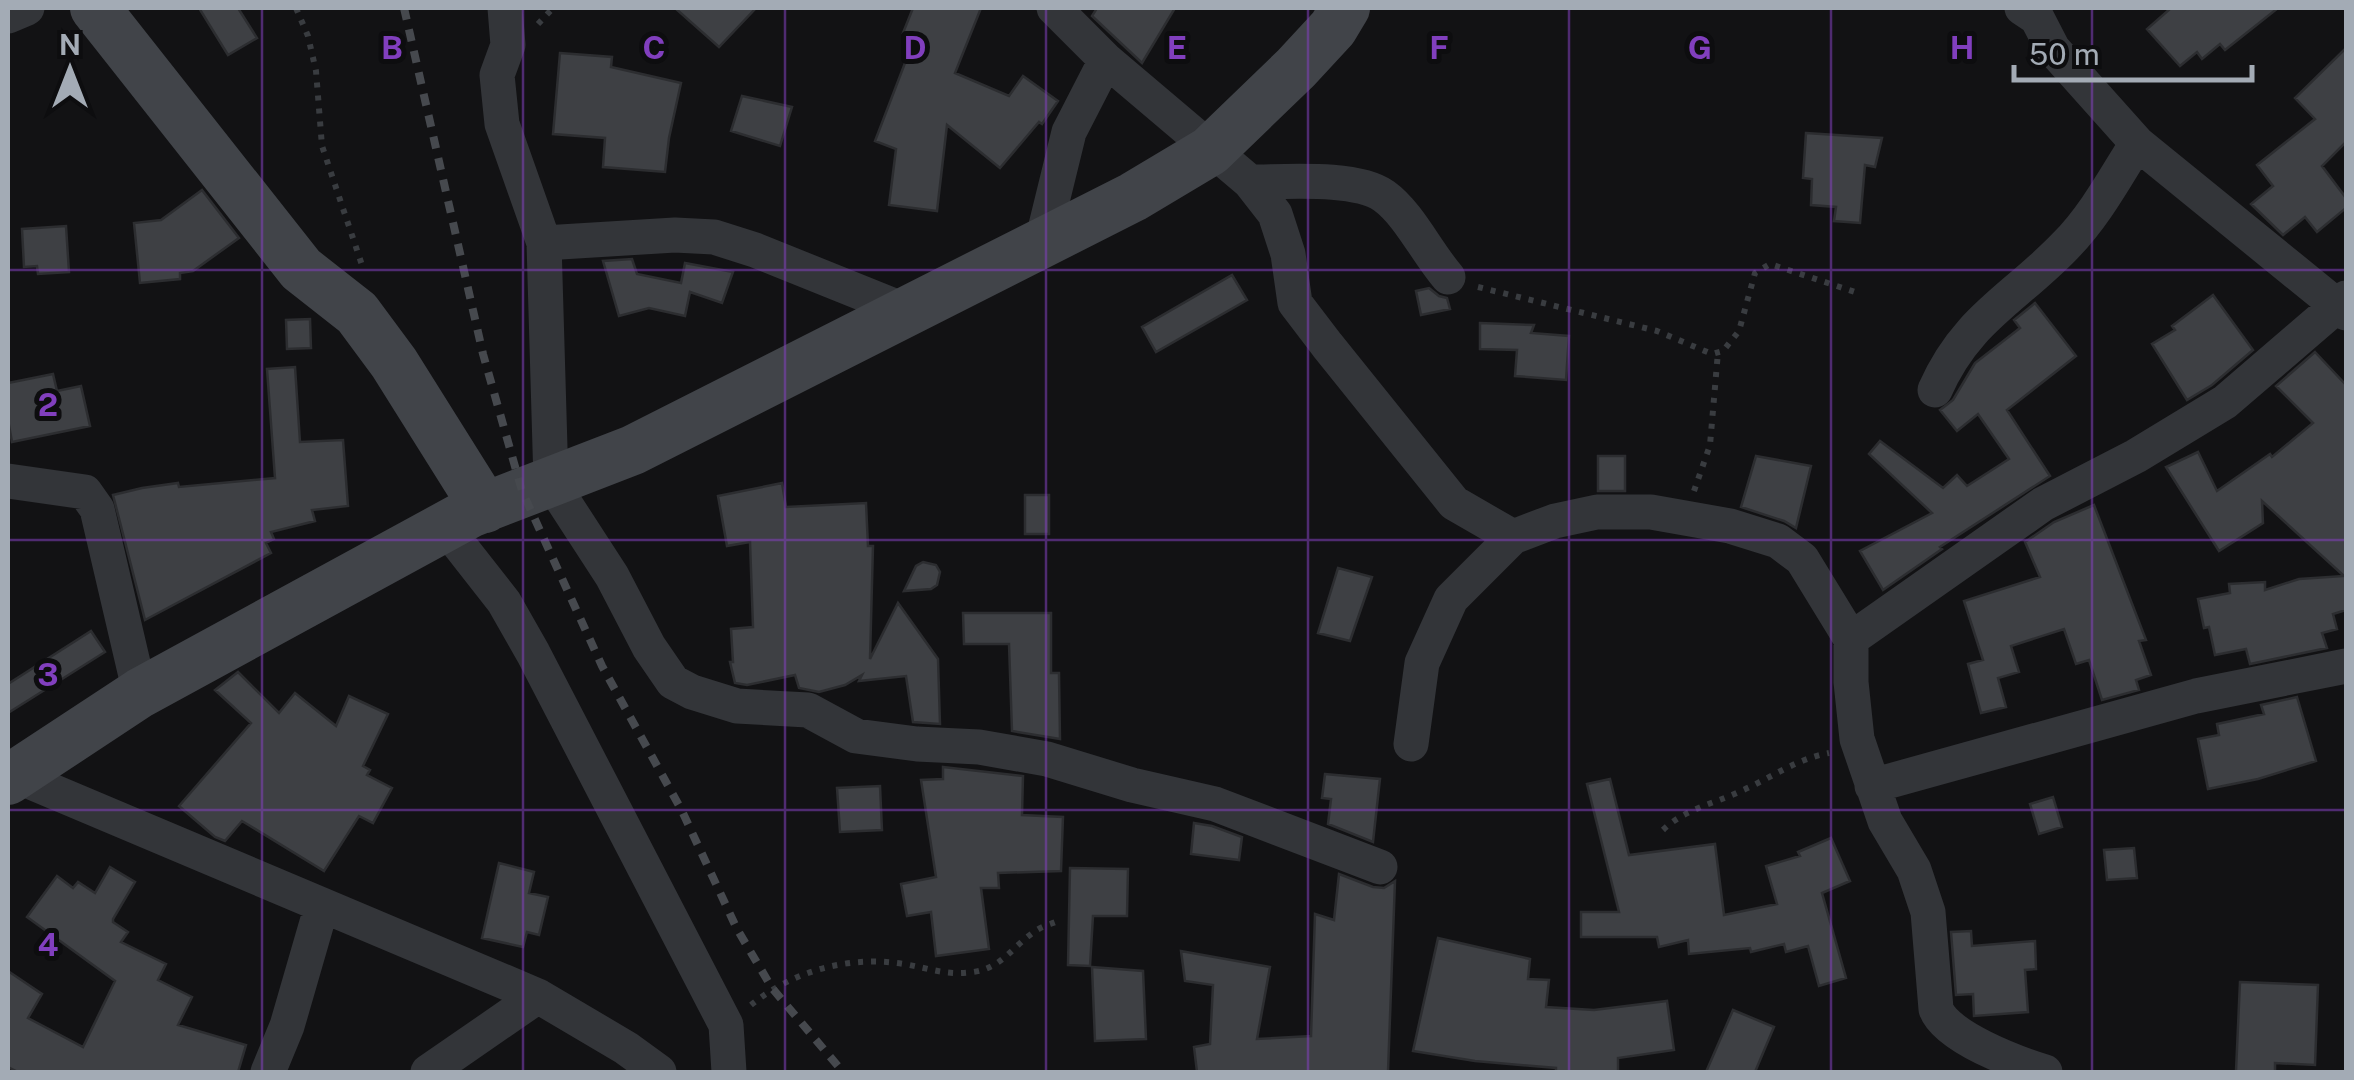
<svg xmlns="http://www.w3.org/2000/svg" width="2354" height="1080" font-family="'Public Sans',sans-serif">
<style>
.building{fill:#3e4044;stroke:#2c2d30;stroke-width:2.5}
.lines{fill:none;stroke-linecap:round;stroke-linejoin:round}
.path{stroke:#393c40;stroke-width:6;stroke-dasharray:5 8;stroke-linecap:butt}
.street{stroke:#333539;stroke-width:35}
.secondary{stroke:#414449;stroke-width:50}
.rail{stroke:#46494e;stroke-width:8;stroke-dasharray:12 10;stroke-linecap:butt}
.grid{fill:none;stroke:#813fbe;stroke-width:2.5;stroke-opacity:0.55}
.grid-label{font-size:32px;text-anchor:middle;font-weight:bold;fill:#813fbe;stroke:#0d0d0f;stroke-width:10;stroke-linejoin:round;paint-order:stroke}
</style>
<rect width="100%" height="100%" fill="#121214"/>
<!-- building -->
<path class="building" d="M199 8H238L257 38 228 55Z
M675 8H756L719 47Z
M913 8H981L955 73 1009 96 1023 76 1058 101 1042 124 1039 122 1000 168 947 125 937 211 889 205 896 149 875 141 915 37 903 33Z
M1097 8H1175L1142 63 1092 16Z
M2171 8H2278L2225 50 2220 44 2202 59 2197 52 2180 66 2147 29Z
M2346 48V142L2322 166 2346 198V208L2317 232 2305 217 2283 235 2251 204 2273 186 2257 165 2315 119 2295 98Z
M560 53 612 57 611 67 681 83 669 138 665 172 603 167 605 138 553 134Z
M742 96 792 107 780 146 731 131Z
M1806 133 1882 138 1875 167 1865 165 1860 223 1834 221 1836 207 1811 205 1812 179 1803 178Z
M202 190 239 238 193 271 180 273V279L140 283 134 223 161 220Z
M66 226 69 272 38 274 37 266 24 267 22 229Z
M632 259 637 274 681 283 685 263 733 272 722 303 690 292 685 316 649 308 619 316 603 261Z
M1232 275 1247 300 1156 352 1142 327Z
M1429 288 1439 296 1447 298 1450 309 1421 315 1416 291Z
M2213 295 2253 350 2212 385 2187 400 2152 344 2175 330 2172 326Z
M2035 303 2076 356 2007 410 2050 476 1940 547 1942 549 1883 590 1860 551 1932 513 1869 454 1880 441 1943 488 1957 475 1967 486 2009 459 1978 414 1957 431 1940 410 1953 400 1975 363 2020 328 2014 320Z
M310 319 311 348 287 349 286 320Z
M1480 323 1534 325 1531 333 1569 336 1566 380 1515 376 1517 350 1480 349Z
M2315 352 2346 385V610L2333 614 2337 629 2322 633 2327 648 2250 664 2246 649 2215 655 2209 627 2204 628 2198 599 2230 593 2229 584 2265 582V590L2299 579 2344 576 2262 501 2263 523 2219 551 2166 467 2198 452 2217 491 2270 454 2272 457 2313 423 2276 386Z
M295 367 300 442 343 440 348 506 312 510 315 521 271 532 274 539 266 543 271 553 145 620 113 495 142 488 178 483 179 487 275 478 267 369Z
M53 374 57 391 81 386 90 426 12 442 8 420V383Z
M1598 456H1625V491H1598Z
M1756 456 1811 466 1796 528 1784 521 1741 507Z
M782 483 786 507 866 503 868 546H873L870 659 898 603 938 659 940 724 913 722 906 676 859 681 862 675 845 685 819 692 799 688 795 675 747 685 735 683 730 662H733L731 629 753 627 750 542 727 546 718 496Z
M1025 495H1049V534H1025Z
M2094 505 2146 640 2139 641 2151 675 2136 680 2139 690 2102 700 2089 660 2076 664 2064 629 2011 646 2019 672 1998 678 2006 707 1981 713 1968 664 1983 660 1964 601 2040 577 2025 542 2054 522Z
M923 562 936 565 940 572 937 585 931 589 904 591 916 566Z
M1338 568 1372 577 1350 641 1318 633Z
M963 613H1051V673H1059L1060 739 1012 731 1009 644H964Z
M91 631 105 652 8 713V684Z
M238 672 279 713 295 693 336 726 349 696 388 714 363 766 370 770 367 775 392 788 373 823 359 816 324 871 242 821 225 841 215 837 179 806 251 723 215 690Z
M2297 697 2316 761 2258 779 2208 789 2198 739 2219 735 2217 724 2264 714 2261 705Z
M943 767 1023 776 1022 815 1063 817 1061 871 998 873 999 888H981L989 949 936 956 931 912 907 916 901 884 936 877 921 780 943 779Z
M1325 774 1380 779 1373 842 1328 824 1331 799 1322 798Z
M1610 779 1629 855 1715 844 1724 915 1777 904 1766 866 1800 856 1798 852 1831 838 1850 881 1822 893 1846 978 1819 986 1808 946 1786 952 1784 944 1751 952 1750 948 1689 954 1688 940 1659 947 1657 937H1581V912H1619L1587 784Z
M880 786 882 830 840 832 837 788Z
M2053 797 2062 827 2039 834 2030 804Z
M1194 823 1212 826 1242 837 1239 860 1191 854Z
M2134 848 2137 878 2107 880 2104 850Z
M499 863 534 872 529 893 548 897 539 935 527 932 523 947 482 938Z
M110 867 135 882 113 919V922L128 932 121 942 166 964 158 980 192 997 178 1025 246 1045 238 1072H18L8 1067V971L42 994 28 1018 83 1047 115 981 27 917 57 876 73 888 78 882 95 893Z
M1070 868 1128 869 1127 916H1093L1090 966 1068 965Z
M1339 874 1373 887 1384 888 1395 881 1388 1072H1197L1194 1047 1210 1044 1213 985 1185 981 1181 951 1270 967 1257 1039 1311 1036 1315 914 1334 920Z
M1971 931 1972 946 2035 941 2036 969 2025 970 2028 1012 1974 1016 1973 994 1956 995 1951 932Z
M1438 938 1530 959 1528 979 1549 980 1546 1007 1594 1010 1667 1001 1674 1050 1618 1058V1072H1556V1068L1475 1061 1413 1051Z
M1092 967 1143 971 1146 1039 1095 1041Z
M2240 982 2318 985 2315 1065 2275 1063V1072L2236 1071Z
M1733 1010 1774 1027 1755 1072H1706Z"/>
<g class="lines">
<!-- path -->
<path class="path" d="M296 8 308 36 316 71 322 146 363 268
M538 24 553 8
M1478 287 1657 331 1712 354 1723 351 1739 331 1755 273 1770 264 1855 292
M1694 491 1710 445 1718 352
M1663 830C1686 808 1714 804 1741 791 1771 778 1796 759 1829 753
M751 1005C793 971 849 955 904 964 928 968 947 976 973 972 1003 968 1013 945 1037 930 1043 926 1051 924 1058 921"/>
<!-- street -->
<path class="street" d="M505 8 508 45 497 75 502 124 544 243 551 482 612 576 649 647 673 682 692 692 737 706 808 710 856 736 917 744 979 747 1047 759 1132 785 1215 804 1380 867
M1054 8 1106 60 1250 182 1275 214 1288 254 1295 303 1327 345 1454 503 1513 537 1555 521 1597 512H1651L1730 526 1778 541 1802 559 1851 639V682L1857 739 1885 821 1914 870 1928 912 1936 1009C1946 1037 2016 1063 2045 1072
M2022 8 2037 18 2053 49 2137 143 2346 313
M8 16 27 8
M1250 182C1285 182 1356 176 1384 196 1409 214 1427 253 1448 277
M1042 242 1069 132 1106 60
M544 243 675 235 714 237 755 250 909 312
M1935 390C1966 319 2014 299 2065 246 2094 217 2115 178 2137 143
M8 481 85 492 97 509 140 693
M446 528 504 602 533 653 726 1025 729 1072
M1851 639 2043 504 2136 456 2225 402 2346 298
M1411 744 1422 663 1451 599 1513 537
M14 775 538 996 626 1048 659 1072
M1872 786 2196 696 2346 666
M268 1072 287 1026 322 905
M428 1072 538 996"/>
<!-- secondary -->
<path class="secondary" d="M95 8 301 269 357 313 394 363 485 508
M8 780 140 693 470 513 633 450 1133 197 1210 151 1296 68 1333 28 1345 8"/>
<!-- rail -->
<path class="rail" d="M404 8 483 354 522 491 602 666 682 811 737 929 772 988 843 1072"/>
</g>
<!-- grid -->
<path class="grid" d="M262 8V1072M523 8V1072M785 8V1072M1046 8V1072M1308 8V1072M1569 8V1072M1831 8V1072M2092 8V1072M8 270H2346M8 540H2346M8 810H2346"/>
<g class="grid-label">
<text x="392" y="59">B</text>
<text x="654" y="59">C</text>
<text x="915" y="59">D</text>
<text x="1177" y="59">E</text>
<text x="1439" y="59">F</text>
<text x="1700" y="59">G</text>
<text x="1962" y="59">H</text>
<text x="48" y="416">2</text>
<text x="48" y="686">3</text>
<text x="48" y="956">4</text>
</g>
<!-- border -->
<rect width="2354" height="1080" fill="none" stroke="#a3abb5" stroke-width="20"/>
<!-- north arrow -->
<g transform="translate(70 70)" stroke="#0d0d0f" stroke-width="8" paint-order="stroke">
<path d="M0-8L18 38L0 25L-18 38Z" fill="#a3abb5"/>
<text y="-15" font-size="28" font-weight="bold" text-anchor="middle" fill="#a3abb5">N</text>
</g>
<!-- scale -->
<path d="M2014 65v15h238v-15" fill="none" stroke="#a3abb5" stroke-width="5"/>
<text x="2029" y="65" font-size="30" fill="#a3abb5" stroke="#0d0d0f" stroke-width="8" paint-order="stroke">50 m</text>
</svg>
